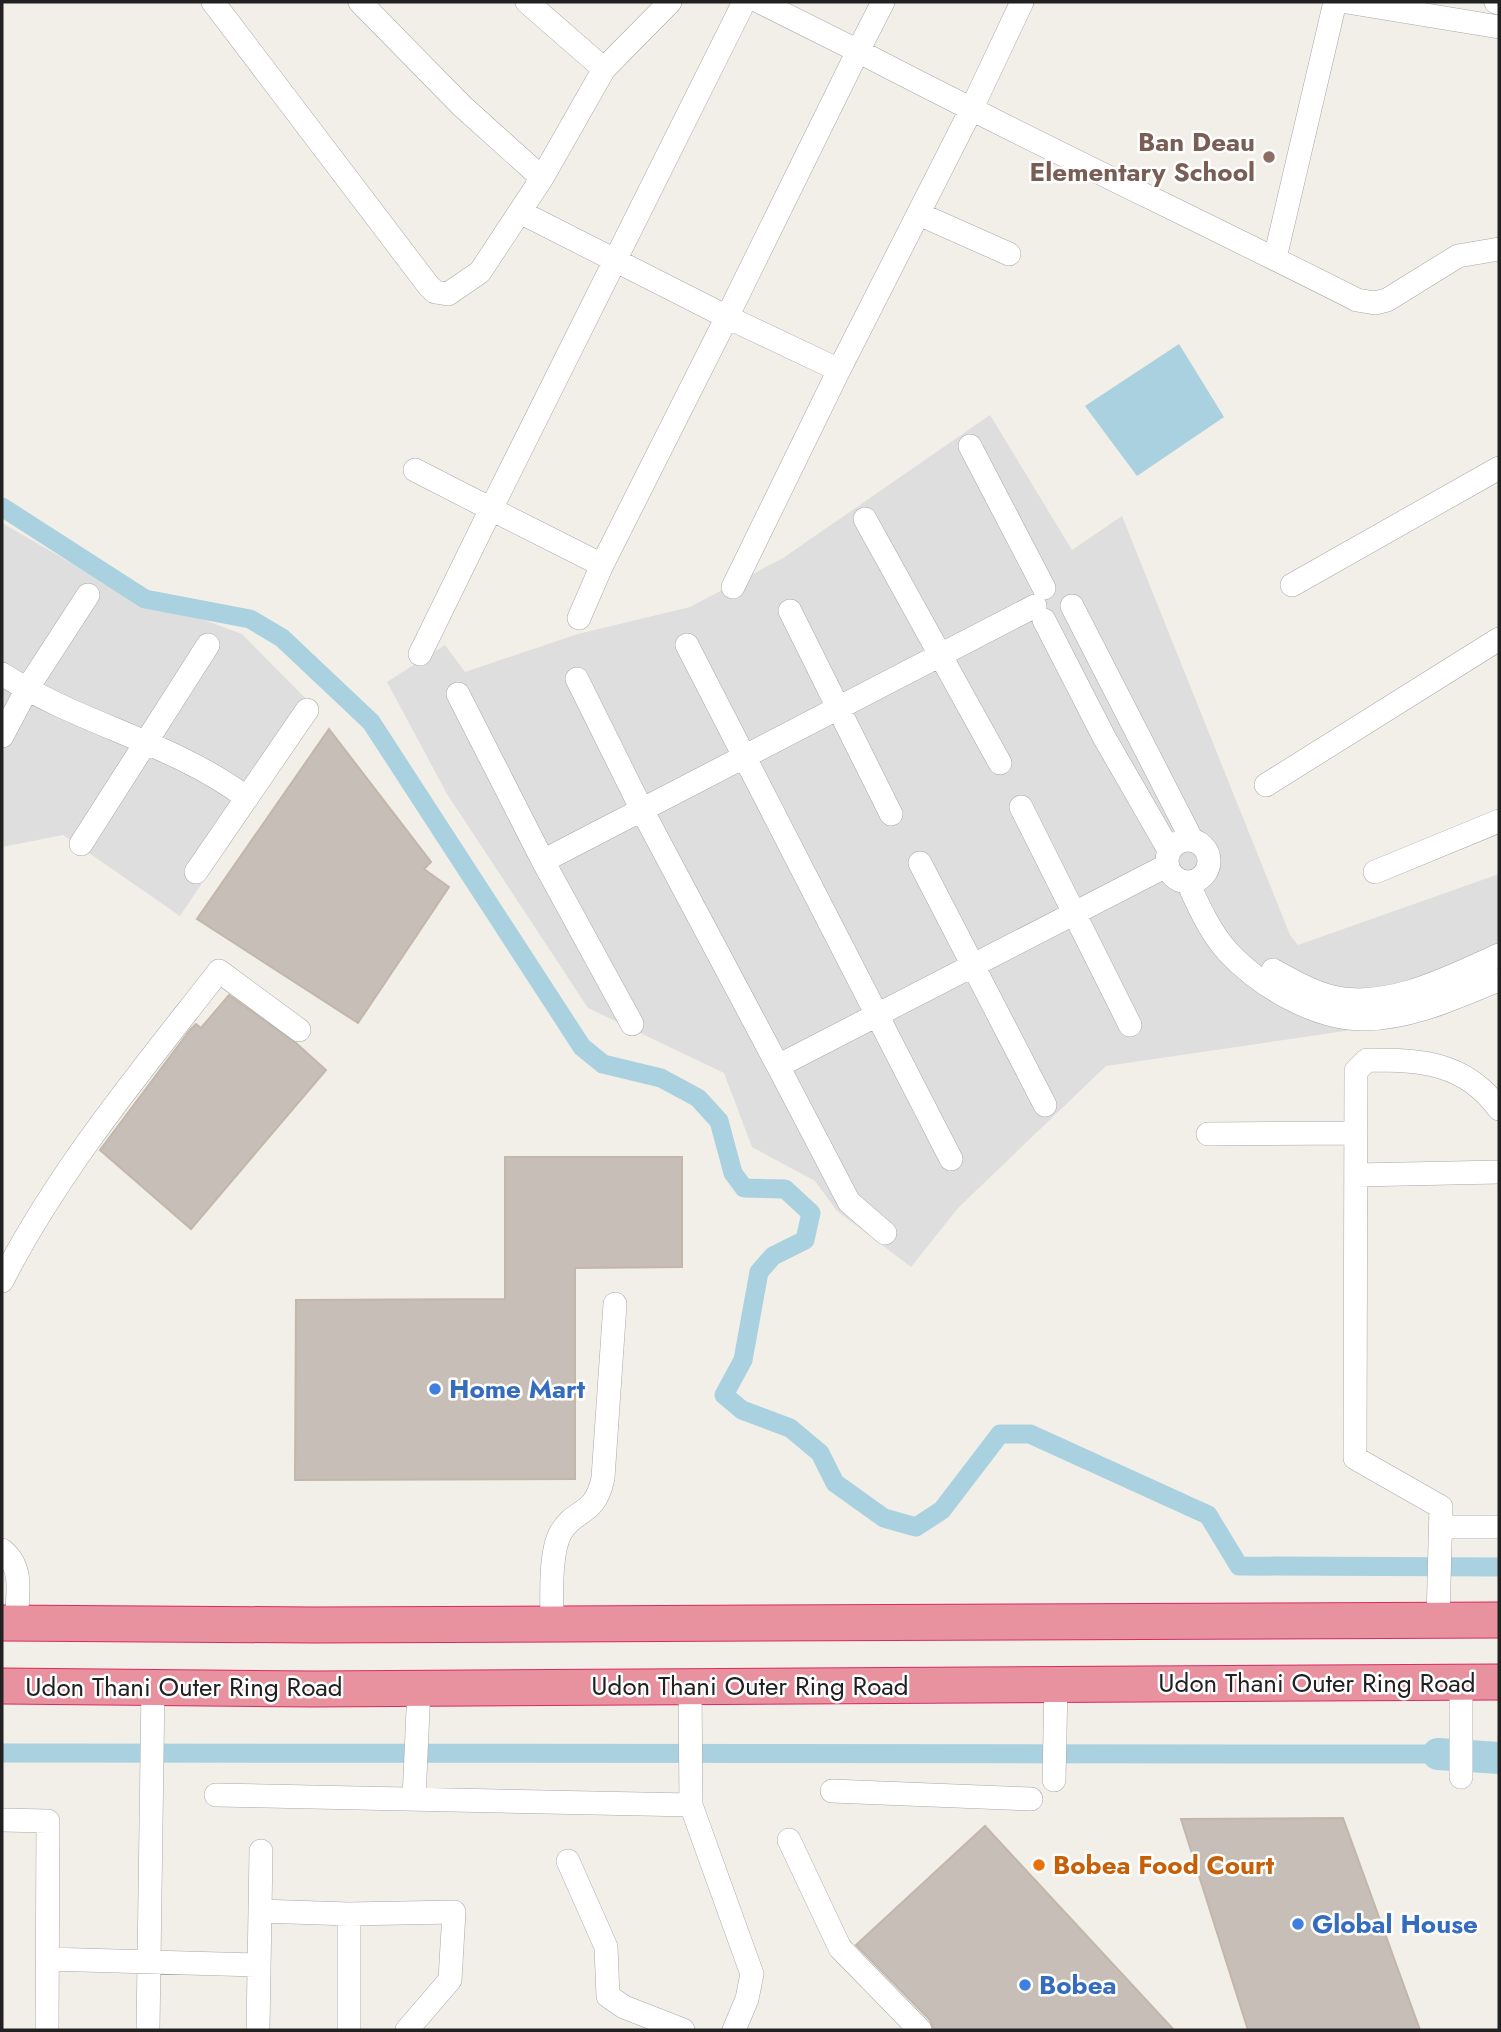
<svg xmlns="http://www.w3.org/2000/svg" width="1501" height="2032" font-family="Jost,sans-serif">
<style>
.residential{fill:#dfdede}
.water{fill:#a9d1df}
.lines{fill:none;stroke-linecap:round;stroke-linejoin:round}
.canal{stroke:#a9d1df;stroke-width:19}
.river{stroke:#a9d1df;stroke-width:32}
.building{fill:#c6beb7;stroke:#c3b6aa;stroke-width:2}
.minor-casing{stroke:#a8a8a8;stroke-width:24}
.highway-casing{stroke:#db2a62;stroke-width:37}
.minor{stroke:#fff;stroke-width:23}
.highway{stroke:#e8919f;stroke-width:35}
.education-dot{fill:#8d6e63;stroke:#fff;stroke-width:2.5}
.shop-dot{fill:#3f7fe0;stroke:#fff;stroke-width:2.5}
.food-dot{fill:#e8710a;stroke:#fff;stroke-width:2.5}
.labels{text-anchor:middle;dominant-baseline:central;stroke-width:5;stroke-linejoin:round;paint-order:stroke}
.education-label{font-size:26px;font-weight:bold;fill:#785e54;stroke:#fff;text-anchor:end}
.shop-label{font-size:26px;font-weight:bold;fill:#366cbe;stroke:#fff;text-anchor:start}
.street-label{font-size:26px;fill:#212121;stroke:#fff}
.food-label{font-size:26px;font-weight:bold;fill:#c56008;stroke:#fff;text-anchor:start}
</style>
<rect width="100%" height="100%" fill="#f2efe8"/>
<!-- residential -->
<path class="residential" d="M990 415 1072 550 1122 516 1290 935 1298 945 1499 874V990L1440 1017 1106 1066 958 1208 911 1267 837 1211 815 1181 752 1147 724 1073 588 1008 447 794 387 682 445 645 465 672 578 634 690 607 783 558Z
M2 523 109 585 242 634 318 711 180 916 63 835 2 847Z"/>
<!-- water -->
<path class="water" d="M1179 344 1224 417 1137 476 1085 406Z"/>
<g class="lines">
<!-- canal -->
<path class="canal" d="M2 507 145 599 250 619 282 638 371 722 582 1047 603 1064 661 1078 698 1098 719 1121 733 1173 744 1188 785 1189 811 1213 805 1240 773 1256 759 1272 743 1360 724 1395 742 1410 790 1428 820 1453 835 1483 884 1518 916 1527 942 1510 1000 1434H1030L1208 1515 1239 1566 1499 1567
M2 1753 1438 1754"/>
<!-- river -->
<path class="river" d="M1438 1754 1499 1758"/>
</g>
<!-- building -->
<path class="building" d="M329 729 431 862 424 869 449 887 358 1023 197 919Z
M229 995 296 1043 326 1070 191 1229 100 1150 190 1030 196 1024 201 1028Z
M505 1157H682V1267L575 1268V1479L295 1480 296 1300 505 1299Z
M1343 1818 1420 2030H1248L1181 1819Z
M985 1826 1174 2030H934L930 2020 856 1945Z"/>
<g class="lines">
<!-- minor casing -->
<g class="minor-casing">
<path id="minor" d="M213 2 428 285 435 292 448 294 480 272 542 178 604 69 670 2
M360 2 462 106 542 178
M527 2 604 69
M760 2 858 51 883 2
M1347 2 1499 27
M1496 2 1499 3
M919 214 1009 254
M1275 258 1335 2
M839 370 971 110 1022 2
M970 446 1044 588
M415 470 491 509 744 2
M865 519 1000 763
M1292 585 1499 468
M733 587 839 370 727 317 858 51C1022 137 1191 216 1357 300L1375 303 1387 300 1458 256 1499 249
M1072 606 1192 840
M790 611 891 814
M579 618 602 565
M1044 620 1104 737 1169 850
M687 645 951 1159
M420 654 491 509 602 565 727 317 520 212
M2 674C79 724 172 742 247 798
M577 679 642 810 778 1066
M458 694 543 861
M2 736 27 689 88 595
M1266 785 1499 639
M1021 807 1130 1025
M1167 861a21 21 0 1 1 42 0a21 21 0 1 1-42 0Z
M81 844 208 645
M920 863 1045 1105
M196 872 307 710
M1375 872 1499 821
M1188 883C1199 907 1210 932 1228 952 1261 987 1317 1020 1366 1019 1413 1018 1456 997 1499 980
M1273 970C1291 980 1312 992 1332 997 1388 1010 1450 977 1499 955
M632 1024 543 861 1035 606
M1208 1134 1356 1133
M1356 1175 1499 1172
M885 1233 849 1202 778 1066 1166 866
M2 1281C59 1169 142 1070 219 971L299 1030
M1441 1527H1499
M2 1550C25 1568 17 1596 16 1623
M1438 1620 1441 1507 1355 1458 1356 1071 1367 1060C1421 1060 1465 1062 1499 1109
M552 1624C552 1600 549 1553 561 1532 575 1508 595 1517 603 1478L615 1304
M1461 1683V1777
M690 1687 691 1805 752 1974 747 1999 734 2030
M1054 1780 1056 1685
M832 1791 1031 1799
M216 1795 691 1805
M414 1799 419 1688
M2 1820 48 1821 47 2030
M789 1840 840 1948 920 2030
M568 1861 606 1947 608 1996 624 2007 683 2030
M260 1911 349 1914 454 1912 450 1980 407 2030
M47 1959 258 1965
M148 2030 153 1687
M258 2030 261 1851
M349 2030V1914"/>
</g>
<!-- highway casing -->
<g class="highway-casing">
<path id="highway" d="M2 1623 313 1625 1499 1620
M2 1686 313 1689 1499 1682"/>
</g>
<!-- minor -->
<use href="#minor" class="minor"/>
<!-- highway -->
<use href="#highway" class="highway"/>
</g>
<!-- markers -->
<circle class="education-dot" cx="1269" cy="157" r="7"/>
<g class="shop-dot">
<circle cx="435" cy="1389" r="7"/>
<circle cx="1298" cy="1924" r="7"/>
<circle cx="1025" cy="1985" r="7"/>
</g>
<circle class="food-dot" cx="1039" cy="1865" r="7"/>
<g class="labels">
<!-- education labels -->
<g class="education-label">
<text x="1255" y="142">Ban Deau<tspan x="1255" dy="30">Elementary School</tspan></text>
</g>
<!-- shop labels -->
<g class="shop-label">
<text x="449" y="1389">Home Mart</text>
<text x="1312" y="1924">Global House</text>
<text x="1039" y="1985">Bobea</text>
</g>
<!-- street labels -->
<g class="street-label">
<text x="1317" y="1683">Udon Thani Outer Ring Road</text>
<text x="750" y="1686">Udon Thani Outer Ring Road</text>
<text x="184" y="1687">Udon Thani Outer Ring Road</text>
</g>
<!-- food labels -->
<g class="food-label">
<text x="1053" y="1865">Bobea Food Court</text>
</g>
</g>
<!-- border -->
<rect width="1501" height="2032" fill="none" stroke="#212121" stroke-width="7"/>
</svg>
